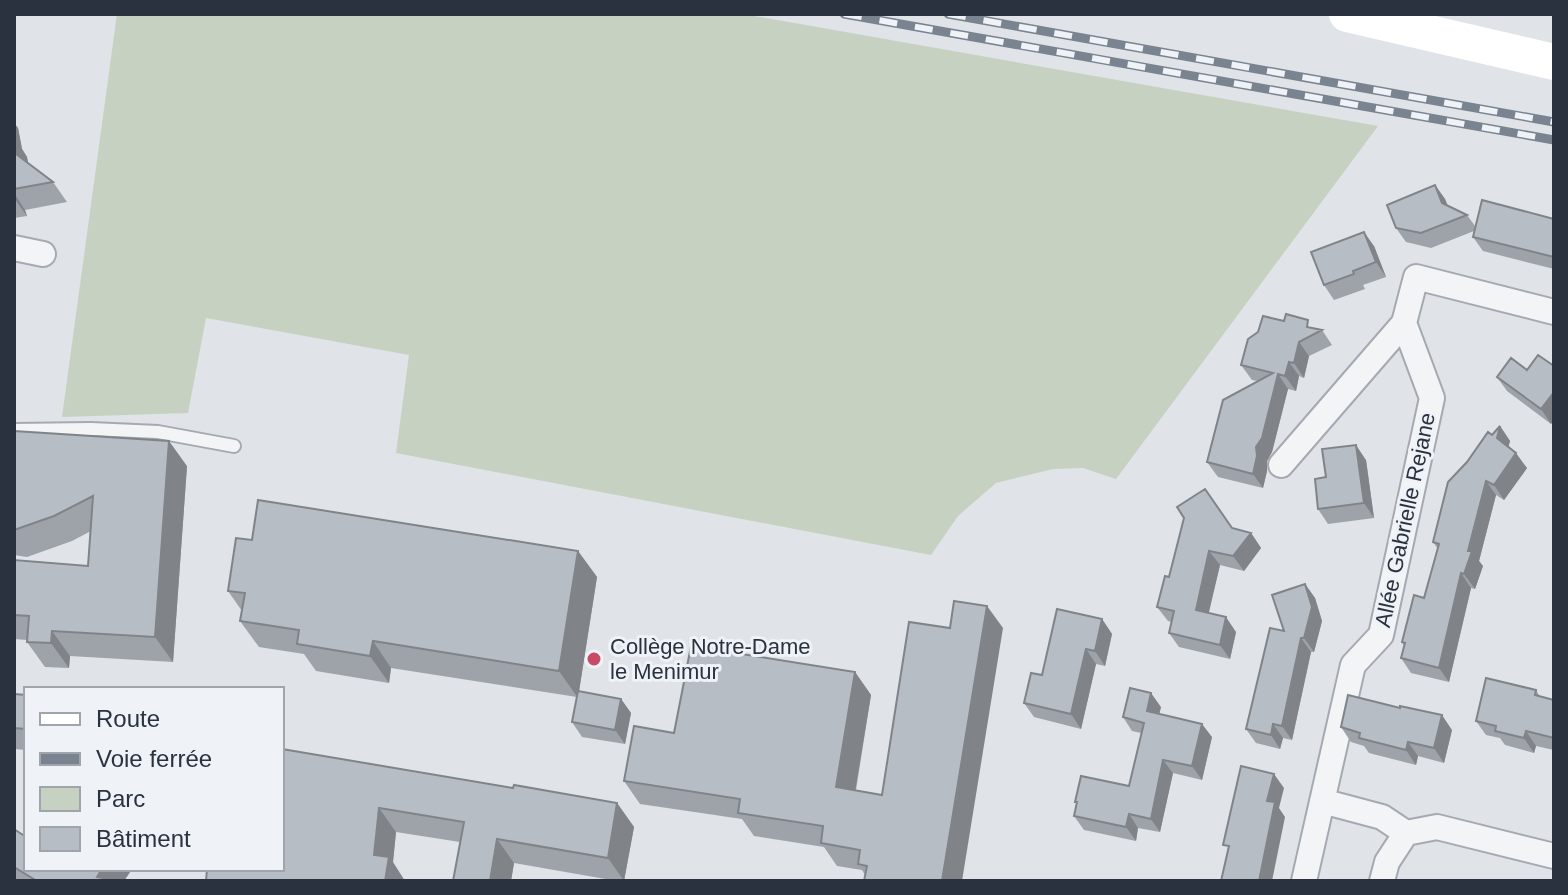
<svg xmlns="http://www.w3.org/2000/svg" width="1568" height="895" font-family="Helvetica,sans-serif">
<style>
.green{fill:#c6d1c1}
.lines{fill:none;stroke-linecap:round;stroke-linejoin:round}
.lane-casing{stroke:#a5aab2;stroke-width:16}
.street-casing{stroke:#a5aab2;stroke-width:28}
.lane{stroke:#f2f4f6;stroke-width:12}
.street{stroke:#f2f4f6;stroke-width:24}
.secondary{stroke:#fff;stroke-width:36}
.rail-casing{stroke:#7a8491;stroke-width:9}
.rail{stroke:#eff2f6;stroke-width:6;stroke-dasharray:18;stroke-linecap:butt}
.wall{fill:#9da3a9}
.shaded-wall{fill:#808489}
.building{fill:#b7bdc4;stroke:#808489;stroke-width:2}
.poi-dot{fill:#c74a66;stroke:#eff2f6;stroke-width:3}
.labels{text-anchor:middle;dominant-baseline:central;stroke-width:6;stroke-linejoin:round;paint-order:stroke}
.street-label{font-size:22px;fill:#29323e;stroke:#eff2f6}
.poi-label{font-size:22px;fill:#29323e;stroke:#eff2f6;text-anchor:start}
</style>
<rect width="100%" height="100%" fill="#e0e3e8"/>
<!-- green -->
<path class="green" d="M117 14H743L1378 126 1116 479 1083 468 1053 469 996 483 958 516 931 555 396 453 409 355 206 318 188 413 62 417Z"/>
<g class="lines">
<!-- lane casing -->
<g class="lane-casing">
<path id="lane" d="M14 430 91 429 158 432 234 446"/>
</g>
<!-- street casing -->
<g class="street-casing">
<path id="street" d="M14 248 43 254
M1281 465 1404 323
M1322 801 1382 817 1406 833
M1304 881 1353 665 1381 635 1432 398 1404 323 1416 277 1554 312
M1382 881 1387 862 1406 833 1437 827 1554 856"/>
</g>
<!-- lane -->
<use href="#lane" class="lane"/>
<!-- street -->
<use href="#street" class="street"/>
<!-- secondary -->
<path class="secondary" d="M1347 14 1554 62"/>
<!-- rail casing -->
<g class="rail-casing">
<path id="rail" d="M844 14 1554 140
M948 14 1554 122"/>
</g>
<!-- rail -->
<use href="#rail" class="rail"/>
</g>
<!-- wall -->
<path class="wall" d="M14 123 18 128 22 149 27 157 28 163 53 182 67 202 25 210 27 216 14 218Z
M1435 185 1445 199 1448 206 1467 215 1475 226 1554 219V269L1483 251 1473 237 1474 231 1431 248 1406 242 1396 228Z
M1374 246 1386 277 1363 285 1365 289 1334 300 1324 285Z
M1322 330 1332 345 1309 356 1304 378 1299 376 1296 391 1288 389 1272 452 1267 461V471L1263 488 1218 477 1207 462 1258 381 1252 380 1241 365Z
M1554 366V420L1551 424 1507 391 1497 377 1527 370Z
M1500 426 1510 441 1508 447 1527 468 1504 500 1496 495 1479 561 1483 566 1475 589 1471 588 1449 682 1411 673 1401 658 1404 646 1402 642 1424 598 1438 549 1433 542 1492 435Z
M14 431 187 466 173 662 70 656 69 668 45 667 27 642V640L14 639V560L88 566 91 531 72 541 27 557 14 555Z
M1366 460 1374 518 1328 524 1318 509Z
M1232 528 1251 533 1261 548 1244 571 1220 565 1208 613 1236 632 1230 659 1179 647 1169 633 1172 622 1168 621 1157 607 1169 577Z
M252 540 578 551 597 577 579 691 621 699 631 713 625 744 582 737 572 722 577 697 391 668 389 683 316 671 304 654 259 647 240 621 242 611 228 591Z
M1305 584 1315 598 1322 621 1314 652H1311L1292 740 1283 738 1280 749 1256 743 1246 729 1284 631Z
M1102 619 1112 634 1105 666 1096 664 1081 729 1034 717 1024 703 1042 675Z
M950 628H1003L865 875 862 870 837 866 824 847 754 836 742 819 640 804 624 781 674 733 855 672 871 695 856 790 882 795Z
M1536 690 1540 697 1554 700V750L1536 746 1534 753 1505 745 1500 738 1486 735 1476 721Z
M14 694 26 695V750L14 749Z
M1161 707 1159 714 1212 737 1202 780 1173 773 1160 832 1138 828 1136 841 1084 830 1074 816 1077 804 1075 802 1129 786 1141 733 1132 731 1123 717Z
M1341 727 1452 730 1444 763 1418 756 1416 765 1369 753 1364 746 1351 742Z
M282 749 513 788 617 803 634 827 624 881H617L514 863 511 881H453L460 842 396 832 393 862Z
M14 829 26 869H132L124 881H17L14 879Z"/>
<!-- shaded-wall -->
<path class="shaded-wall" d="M14 123 18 128 22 149 27 157 30 174 16 154 14 144Z
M1435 185 1445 199 1452 218 1442 203Z
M14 193 25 210 27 216 14 198Z
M1364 232 1374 246 1386 277 1376 262Z
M1299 342 1309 356 1304 378 1294 363Z
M1289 362 1299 376 1296 391 1285 376Z
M1278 374 1288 389 1272 452 1267 461V471L1263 488 1253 474 1256 447Z
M1554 392V420L1551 424 1541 409Z
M1500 426 1510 441 1507 453 1497 438Z
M169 441 187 466 173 662 155 637Z
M1356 445 1366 460 1374 518 1364 503Z
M1516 453 1527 468 1504 500 1494 485Z
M1486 481 1496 495 1479 561 1483 566 1475 589 1464 574 1468 551Z
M1251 533 1261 548 1244 571 1233 556Z
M578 551 597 577 578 698 559 671Z
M1209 551 1220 565 1206 625 1196 610Z
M1461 573 1471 588 1449 682 1439 668Z
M1305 584 1315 598 1322 621 1314 652 1304 638Z
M987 606 1003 628 962 881H942Z
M1226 617 1236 632 1230 659 1220 645Z
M1102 619 1112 634 1105 666 1095 651Z
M52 631 70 656 69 668 51 643Z
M1301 638 1311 652 1292 740 1282 726Z
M373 641 391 668 389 683 370 656Z
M1086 649 1096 664 1081 729 1071 714Z
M855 672 871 695 852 810 836 787Z
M1151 693 1161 707 1157 724 1147 711Z
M621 699 631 713 625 744 615 730Z
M1442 715 1452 730 1444 763 1434 748Z
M1202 724 1212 737 1202 780 1192 766Z
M1273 724 1283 738 1280 749 1271 735Z
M1526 731 1536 746 1534 753 1524 738Z
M1408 742 1418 756 1416 765 1406 750Z
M1163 760 1173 773 1160 832 1151 819Z
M1274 774 1284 788 1279 808 1285 817 1272 881H1259L1267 801Z
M617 803 634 827 624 881 608 858Z
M379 808 396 832 393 862 405 881H385L374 855Z
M1129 814 1138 828 1136 841 1126 827Z
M497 839 514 863 511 881H490Z
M102 869H132L124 881H100L97 877Z"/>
<!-- building -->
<path class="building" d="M14 144 16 154 53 182 14 189Z
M1435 185 1442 203 1467 215 1421 233 1396 228 1387 205Z
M1482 200 1554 219V257L1473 237Z
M1364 232 1376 262 1353 271 1354 274 1324 285 1311 252Z
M1286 314 1308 320 1307 327 1322 330 1299 342 1294 363 1289 362 1285 376 1278 374 1262 438 1256 447 1257 456 1253 474 1207 462 1223 400 1273 373 1241 365 1248 339 1258 332 1263 316 1284 321Z
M1538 355 1554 366V392L1541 409 1497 377 1511 358 1527 370Z
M1500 426 1497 438 1516 453 1494 485 1486 481 1468 551H1472L1464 574 1461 573 1439 668 1401 658 1405 643 1402 642 1414 595 1424 598 1439 544 1433 542 1448 482 1467 462 1488 432 1492 435Z
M14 431 169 441 155 637 52 631 51 643 27 642 29 616 14 615V560L88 566 93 496 54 516 14 530Z
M1356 445 1364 503 1318 509 1315 479 1326 477 1322 449Z
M1205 489 1232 528 1251 533 1233 556 1209 551 1196 610 1226 617 1220 645 1169 633 1174 611 1157 607 1165 576 1169 577 1184 518 1177 507Z
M258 500 578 551 559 671 373 641 370 656 297 644 299 630 240 621 245 593 228 591 236 538 252 540Z
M1305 584 1312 607 1304 638H1301L1282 726 1273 724 1271 735 1246 729 1270 628 1284 631 1272 595Z
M954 601 987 606 942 881H864L867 866 858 864 860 850 821 843 823 826 738 813 740 799 624 781 634 726 674 733 691 646 855 672 836 787 882 795 909 622 950 628Z
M1057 609 1102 619 1095 651 1086 649 1071 714 1024 703 1031 673 1042 675Z
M1486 678 1536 690 1535 695 1554 700V738L1526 731 1524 738 1495 731 1496 726 1476 721Z
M1130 688 1151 693 1147 711 1202 724 1192 766 1163 760 1151 819 1129 814 1126 827 1074 816 1077 802H1075L1081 776 1129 786 1144 723 1123 717Z
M578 691 621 699 615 730 572 722Z
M14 694 26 695V729L14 728Z
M1348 695 1400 708V706L1442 715 1434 748 1408 742 1406 750 1359 738 1360 733 1341 727Z
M282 749 513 788 514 785 617 803 608 858 497 839 490 881H453L464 822 379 808 374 855 389 857 385 881H206L207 869H282Z
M1241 766 1274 774 1267 801 1275 802 1259 881H1221L1229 846 1223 845Z
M14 829 26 837V869H102L97 877 120 881H37L14 867Z"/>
<!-- markers -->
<circle class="poi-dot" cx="594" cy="659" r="8"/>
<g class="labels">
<!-- street labels -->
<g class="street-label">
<text transform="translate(1405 520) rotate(-78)">Allée Gabrielle Rejane</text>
</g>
<!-- poi labels -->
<g class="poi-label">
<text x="610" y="646">Collège Notre-Dame<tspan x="610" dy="25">le Menimur</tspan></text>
</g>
</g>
<!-- border -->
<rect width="1568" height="895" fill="none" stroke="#29323e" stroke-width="32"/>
<!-- legend -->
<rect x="24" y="687" width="260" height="184" fill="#eff2f6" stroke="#a0a5ac" stroke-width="2"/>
<rect x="40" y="713" width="40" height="12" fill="#ffffff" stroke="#a0a5ac" stroke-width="2"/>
<text x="96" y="727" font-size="24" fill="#29323e">Route</text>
<rect x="40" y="753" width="40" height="12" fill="#7a8491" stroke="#a0a5ac" stroke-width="2"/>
<text x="96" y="767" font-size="24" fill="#29323e">Voie ferrée</text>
<rect x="40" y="787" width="40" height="24" fill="#c6d1c1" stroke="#a0a5ac" stroke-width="2"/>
<text x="96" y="807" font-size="24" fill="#29323e">Parc</text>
<rect x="40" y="827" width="40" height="24" fill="#b7bdc4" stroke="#a0a5ac" stroke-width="2"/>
<text x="96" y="847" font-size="24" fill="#29323e">Bâtiment</text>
</svg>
